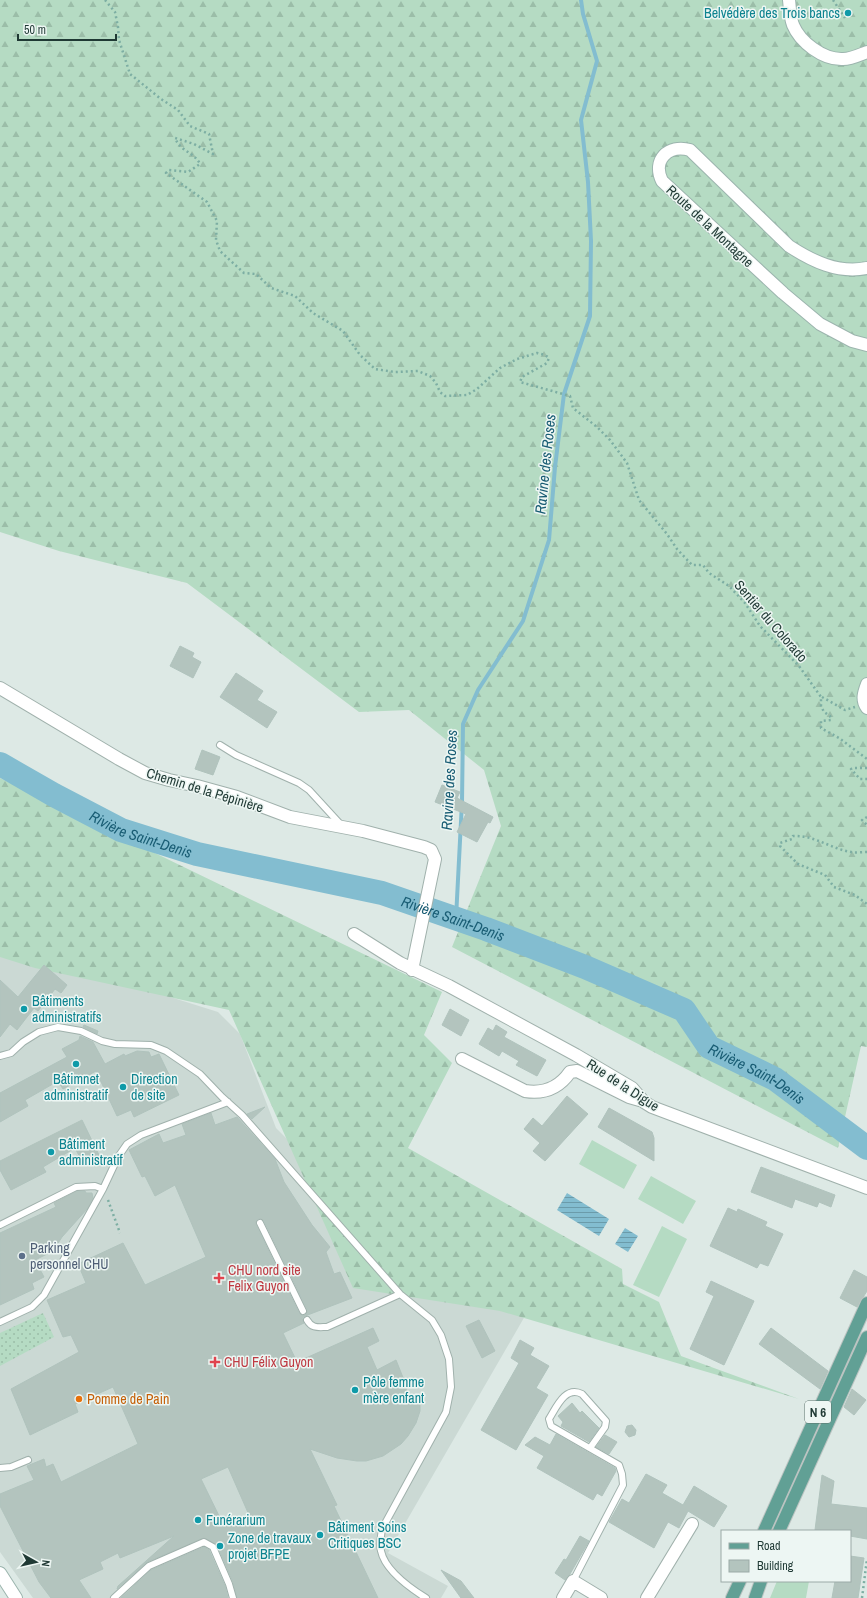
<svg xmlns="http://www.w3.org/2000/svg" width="867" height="1598" font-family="'Archivo Narrow',sans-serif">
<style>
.built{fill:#cbd9d4}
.grass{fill:#b5dbc3}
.forest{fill:url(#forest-firs)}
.garden{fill:url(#garden-dots)}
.water{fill:url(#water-rules)}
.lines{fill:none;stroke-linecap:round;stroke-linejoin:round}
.stream{stroke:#83bdd0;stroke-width:4}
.river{stroke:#83bdd0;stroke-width:24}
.building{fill:#b3c4be;stroke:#b0c3bd;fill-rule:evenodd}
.service-casing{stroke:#a0b1ac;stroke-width:8}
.minor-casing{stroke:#a0b1ac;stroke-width:14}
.secondary-casing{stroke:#9cb5ae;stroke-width:14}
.primary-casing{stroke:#bcc4c2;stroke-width:14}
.path{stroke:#7daea3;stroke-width:2.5;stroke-dasharray:2 3;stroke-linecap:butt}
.service{stroke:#fff;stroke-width:6}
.minor{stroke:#fff;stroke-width:12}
.secondary{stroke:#fff;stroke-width:12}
.primary{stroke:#61a095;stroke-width:12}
.culture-dot{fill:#0f9aa8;stroke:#edf6f3;stroke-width:1.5}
.service-dot{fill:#5c6f8a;stroke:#edf6f3;stroke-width:1.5}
.health-dot{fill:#e0444e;stroke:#edf6f3;stroke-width:1.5}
.food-dot{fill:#e8710a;stroke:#edf6f3;stroke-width:1.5}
.labels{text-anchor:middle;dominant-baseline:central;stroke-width:3;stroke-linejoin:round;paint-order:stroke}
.shield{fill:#edf6f3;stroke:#5d726d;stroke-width:1}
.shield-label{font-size:13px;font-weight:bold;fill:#1f3934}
.culture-label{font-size:14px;fill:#0d838f;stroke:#edf6f3;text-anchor:start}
.street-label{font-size:14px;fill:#1f3934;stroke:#edf6f3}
.service-label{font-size:14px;fill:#4e5e75;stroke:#edf6f3;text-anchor:start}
.health-label{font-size:14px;fill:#be3a42;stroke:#edf6f3;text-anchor:start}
.food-label{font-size:14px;fill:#c56008;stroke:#edf6f3;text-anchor:start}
.water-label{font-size:15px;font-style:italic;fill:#195d74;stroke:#edf6f3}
</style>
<defs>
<pattern id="forest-firs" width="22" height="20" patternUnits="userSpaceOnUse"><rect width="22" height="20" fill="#b5dbc3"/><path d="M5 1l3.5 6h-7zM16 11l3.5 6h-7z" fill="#9bbda8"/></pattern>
<pattern id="garden-dots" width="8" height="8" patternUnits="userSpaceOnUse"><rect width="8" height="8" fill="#b5dbc3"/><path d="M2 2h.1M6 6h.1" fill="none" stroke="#9bbda8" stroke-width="1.8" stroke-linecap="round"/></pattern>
<pattern id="water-rules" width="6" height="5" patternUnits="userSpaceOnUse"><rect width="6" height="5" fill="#83bdd0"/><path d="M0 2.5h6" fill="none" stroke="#6b9baa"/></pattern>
</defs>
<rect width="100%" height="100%" fill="#dde9e5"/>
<!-- built -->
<path class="built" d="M0 939 113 979 218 1012 240 1034 276 1128 412 1264 525 1316 388 1553 448 1586 441 1598H33L0 1552Z"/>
<!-- grass -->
<path class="grass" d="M592 1140 637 1165 624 1189 579 1164Z
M651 1176 696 1201 683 1224 638 1199Z
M662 1226 687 1239 659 1297 633 1285Z
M777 1581H809L806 1598H770Z"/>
<!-- forest -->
<path class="forest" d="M0 0H867V1047L861 1046 838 1148 452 947 501 826 484 770 409 710 359 712 187 583 59 551 0 532Z
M0 778 442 992 424 1035 452 1063 408 1148 622 1269 623 1284 659 1302 681 1356 799 1399 500 1311 353 1288 229 1010 35 968 0 957Z"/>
<!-- garden -->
<path class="garden" d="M43 1313 54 1337 0 1366V1333Z"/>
<!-- water -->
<path class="water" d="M567 1193 609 1219 599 1236 557 1210Z
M625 1228 638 1236 628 1252 615 1244Z"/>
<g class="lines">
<!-- stream -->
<path class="stream" d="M456 918 462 802 463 724 478 690 523 621 549 540 555 467 564 394 590 316 591 241 588 182 581 120 597 61 583 14 581 0"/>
<!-- river -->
<path class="river" id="s1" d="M0 764 54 795 121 830 197 854 382 893 486 929 585 967 684 1010 709 1047 775 1079 867 1148"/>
</g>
<!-- building -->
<path class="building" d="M180 646 194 653 192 657 201 662 193 678 170 666Z
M236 673 263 691 257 700 277 712 267 728 220 697Z
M202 750 220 757 213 775 195 769Z
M442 785 460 792 457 798 493 817 490 823 488 822 477 842 457 832 466 814 435 802Z
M44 965 67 985 61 993 55 989 38 1011 34 1008 17 1030 10 1024 0 1037V980L18 997Z
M450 1009 469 1020 461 1036 442 1025Z
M84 1025 98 1031 97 1034 83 1027Z
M496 1025 507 1032 504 1037 546 1060 537 1076 516 1065 519 1061 502 1051 499 1056 479 1044 488 1028 493 1031Z
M80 1036 93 1042 105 1064 124 1054 125 1056 137 1051 149 1052 151 1057 159 1054 179 1095 134 1117 131 1110 117 1116 96 1071 63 1089 58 1081 25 1100 28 1106 0 1122V1093L67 1057 62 1049 79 1040Z
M567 1096 588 1114 545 1161 533 1151 540 1143 524 1129 533 1118 542 1126Z
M265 1107 252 1119 247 1114Z
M609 1108 652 1132 654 1138V1161L598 1127Z
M211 1113 215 1125 237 1117 275 1159 284 1182 312 1225 330 1247 326 1252 334 1274 340 1272 352 1298 305 1316 302 1318 304 1323 283 1333 297 1362 373 1328 379 1341 367 1347 377 1370 396 1360 406 1385 407 1401 418 1402 420 1404V1411L416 1423 408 1436 401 1444 383 1456 366 1461H357L337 1458 310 1449 337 1505 334 1506 378 1598H237L233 1582 217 1545 204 1538 147 1562 117 1589 118 1586 174 1536 120 1558 118 1553 100 1562 103 1569 79 1580 91 1598H51L39 1582 0 1506V1494L34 1480 27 1466 44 1459 46 1467 53 1464 61 1482 138 1444 113 1387 75 1404 78 1412 30 1435 11 1389 79 1352 71 1335 63 1337 47 1300 86 1283 78 1264 123 1243 145 1285 206 1257 175 1185 155 1196 145 1176 142 1177 129 1150 159 1134 163 1143 186 1135 182 1124ZM258 1219H261L264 1221 307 1309V1312L305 1315H302L299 1313 256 1225V1222ZM228 1467 253 1524 234 1518 223 1524 201 1479Z
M82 1120 99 1155 83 1163 75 1148 43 1167 46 1172 11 1190 0 1170V1161Z
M761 1167 835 1195 831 1207 819 1202 817 1207 795 1199 792 1208 751 1192Z
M77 1191H85L86 1193H92L93 1198 88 1208 62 1237 53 1251 35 1260 44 1277 32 1283 34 1289 0 1305V1233L56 1207 54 1203Z
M728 1208 737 1212 738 1209 767 1222 765 1226 783 1234 768 1266 760 1263 757 1268 710 1246Z
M854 1270 867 1277V1291L857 1307 840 1298Z
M711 1281 754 1301 724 1365 690 1349 714 1296 706 1292Z
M479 1320 495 1351 482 1358 466 1326Z
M771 1328 828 1371 820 1389 759 1344Z
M520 1340 534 1348 530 1355 549 1366 536 1388 548 1395 516 1450 481 1430 519 1363 511 1358Z
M852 1389 866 1400 854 1415 844 1407Z
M572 1403 580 1413 582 1411 599 1428 589 1442 561 1426 563 1422 558 1416Z
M632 1425 636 1430 635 1435 629 1437 625 1432 627 1426Z
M556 1434 615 1468 616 1471 602 1496 597 1493 593 1500 537 1468 544 1456 525 1445 535 1437 550 1445Z
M605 1435 617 1442 609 1454 596 1447Z
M646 1474 667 1485 662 1493 683 1505 694 1486 727 1506 714 1527 688 1511 679 1528 668 1522 654 1548 609 1522 622 1499 629 1503Z
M822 1475 834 1481 831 1504 867 1508V1539L850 1536V1531L815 1530Z
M580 1536 589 1541 570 1574 565 1580 555 1573 564 1559 566 1560Z
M204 1547 209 1550 225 1586 228 1598H121L151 1570Z
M850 1556 864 1558 858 1598H832L835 1581H850Z
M441 1570 461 1581 474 1598H461Z"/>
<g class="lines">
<!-- service casing -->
<g class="service-casing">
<path id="service" d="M220 745 236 755 299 783 309 790 342 826
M0 1056 11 1053 23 1042 39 1032 58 1027 81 1031 102 1041 115 1044 151 1045 166 1051 200 1074 222 1097 242 1115 400 1294 432 1320 441 1335 449 1359 451 1387 446 1412 382 1529C381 1536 379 1545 381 1551 385 1570 410 1588 426 1598
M260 1223 303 1311
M0 1225 76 1187 95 1186 103 1189
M307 1320C312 1329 319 1327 327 1327L400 1294
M0 1322 32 1307 44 1295 103 1189 118 1157 127 1144 141 1135 228 1102
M0 1468 11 1467 28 1460
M573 1581 623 1485 622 1474 619 1465 551 1426 549 1419C556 1408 565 1385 582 1394L606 1421 605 1427 590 1448
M114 1598 149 1566 204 1542 213 1547 229 1584 233 1598"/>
</g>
<!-- minor casing -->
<g class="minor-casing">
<path id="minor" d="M0 688 119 759 145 773 169 780 197 786 237 797 290 817 363 831 424 847 431 850 435 859 412 970
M354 934 400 963 449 986 576 1055 632 1088 644 1102 652 1107 867 1188
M462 1059 525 1091C544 1094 559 1088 570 1072L577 1071 629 1097 643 1101
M563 1598 573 1581 601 1598
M647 1598 692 1524"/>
</g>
<!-- secondary casing -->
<g class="secondary-casing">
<path id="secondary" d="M789 0C790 8 790 17 793 25 800 42 823 60 843 59 851 59 859 55 867 52
M867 268C838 274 812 261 789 246L690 150C668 144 652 160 662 181L783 293 820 324 852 341 867 345
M867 684C864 692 861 700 867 708
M0 1573 16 1598"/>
</g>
<!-- primary casing -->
<g class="primary-casing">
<path id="primary" d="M764 1531 867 1303
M779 1531 867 1337
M732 1598 740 1581
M755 1598 761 1581"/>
</g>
<!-- path -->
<path class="path" d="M105 0 115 12 118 27 119 40 130 74 161 99 178 110 190 126 209 134 213 154 194 144 175 138C181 152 194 152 200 164L188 172 169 170 166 173 207 202 217 221 216 240 220 251 244 273 256 274 271 288 295 296 313 313 343 331 360 355 375 369 395 372 418 371 430 376 436 383 440 392 445 396 467 395 477 389 500 368 517 359 537 353 545 355 549 358 547 363 522 377 520 382 570 396 573 408 597 427 610 440 627 463 639 500 667 534 677 549 692 565H703L709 573 729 586 745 603 760 626 799 666 821 697V706L824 712 830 716 831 720 821 721V728L839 738 867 759
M833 0 845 18
M822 697 845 710 855 707
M867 768H853L851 769 860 779H867
M867 817 862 820 867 825
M867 852C862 852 856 853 851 852 831 849 815 835 793 836L792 839 780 843V846L798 864 825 875 834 887 855 895 867 904
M108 1200 120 1233
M862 1598 867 1559"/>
<!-- service -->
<use href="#service" class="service"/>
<!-- minor -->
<use href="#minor" class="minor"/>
<!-- secondary -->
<use href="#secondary" class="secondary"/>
<!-- primary -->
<use href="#primary" class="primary"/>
</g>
<!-- markers -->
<g class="culture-dot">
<circle cx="848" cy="13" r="4"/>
<circle cx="24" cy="1009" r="4"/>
<circle cx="76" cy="1064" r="4"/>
<circle cx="123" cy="1087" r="4"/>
<circle cx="51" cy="1152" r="4"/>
<circle cx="355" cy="1390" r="4"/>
<circle cx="198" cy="1520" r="4"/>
<circle cx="320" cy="1535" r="4"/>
<circle cx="220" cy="1546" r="4"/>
</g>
<circle class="service-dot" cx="22" cy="1256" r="4"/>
<g class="health-dot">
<path d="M217 1272h4v4h4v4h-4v4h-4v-4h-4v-4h4z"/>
<path d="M213 1356h4v4h4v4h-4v4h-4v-4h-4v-4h4z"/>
</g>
<circle class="food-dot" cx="79" cy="1399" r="4"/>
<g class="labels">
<!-- shield labels -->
<rect class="shield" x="805" y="1401" width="26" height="22" rx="3"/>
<g class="shield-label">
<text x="818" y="1412">N 6</text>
</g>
<!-- culture labels -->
<g class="culture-label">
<text x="840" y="13" text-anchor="end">Belvédère des Trois bancs</text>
<text x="32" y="1001">Bâtiments<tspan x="32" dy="16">administratifs</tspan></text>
<text x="76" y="1079" text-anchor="middle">Bâtimnet<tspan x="76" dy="16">administratif</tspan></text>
<text x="131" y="1079">Direction<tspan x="131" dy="16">de site</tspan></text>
<text x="59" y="1144">Bâtiment<tspan x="59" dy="16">administratif</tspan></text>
<text x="363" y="1382">Pôle femme<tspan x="363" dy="16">mère enfant</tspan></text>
<text x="206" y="1520">Funérarium</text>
<text x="328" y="1527">Bâtiment Soins<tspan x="328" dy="16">Critiques BSC</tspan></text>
<text x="228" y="1538">Zone de travaux<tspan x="228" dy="16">projet BFPE</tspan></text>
</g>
<!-- street labels -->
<g class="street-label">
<text transform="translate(710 226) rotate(43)">Route de la Montagne</text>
<text transform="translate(771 621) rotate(49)">Sentier du Colorado</text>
<text transform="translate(205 790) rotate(17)">Chemin de la Pépinière</text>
<text transform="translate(623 1085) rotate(33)">Rue de la Digue</text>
</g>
<!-- service labels -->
<g class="service-label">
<text x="30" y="1248">Parking<tspan x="30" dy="16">personnel CHU</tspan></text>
</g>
<!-- health labels -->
<g class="health-label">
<text x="228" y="1270">CHU nord site<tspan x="228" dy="16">Felix Guyon</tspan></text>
<text x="224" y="1362">CHU Félix Guyon</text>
</g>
<!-- food labels -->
<g class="food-label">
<text x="87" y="1399">Pomme de Pain</text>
</g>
<!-- water labels -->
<g class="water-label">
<text transform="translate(545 464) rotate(-84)">Ravine des Roses</text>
<text transform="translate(449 780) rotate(-87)">Ravine des Roses</text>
<text stroke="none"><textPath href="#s1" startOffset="158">Rivière Saint-Denis</textPath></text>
<text stroke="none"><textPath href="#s1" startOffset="482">Rivière Saint-Denis</textPath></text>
<text stroke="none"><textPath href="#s1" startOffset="830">Rivière Saint-Denis</textPath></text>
</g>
</g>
<!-- legend -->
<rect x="721" y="1530" width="130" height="52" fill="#edf6f3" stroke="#9baaa7"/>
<rect x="729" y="1543" width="20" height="6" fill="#61a095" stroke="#9baaa7"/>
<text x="757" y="1550" font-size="12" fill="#1f3934">Road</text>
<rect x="729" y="1560" width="20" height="12" fill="#b3c4be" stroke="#9baaa7"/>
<text x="757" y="1570" font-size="12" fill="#1f3934">Building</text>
<!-- north arrow -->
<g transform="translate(36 1562) rotate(98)" stroke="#edf6f3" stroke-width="3" paint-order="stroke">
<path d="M0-3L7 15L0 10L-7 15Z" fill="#1f3934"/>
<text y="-6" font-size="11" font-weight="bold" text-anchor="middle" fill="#1f3934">N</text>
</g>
<!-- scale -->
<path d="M18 34v6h98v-6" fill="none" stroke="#1f3934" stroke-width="2"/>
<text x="24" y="34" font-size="12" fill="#1f3934" stroke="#edf6f3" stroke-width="3" paint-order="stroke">50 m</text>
</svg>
